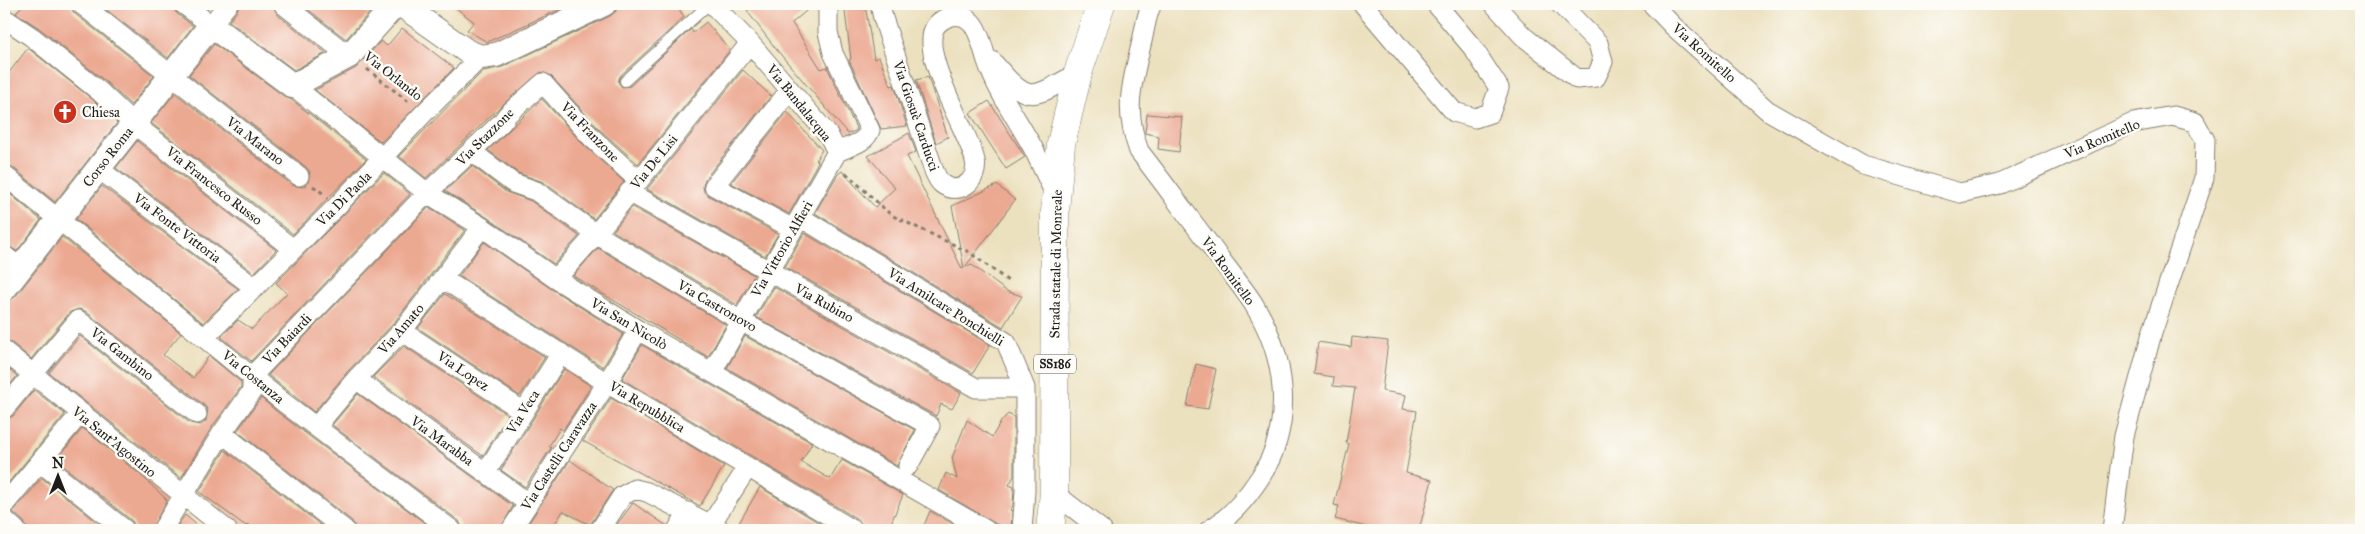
<svg xmlns="http://www.w3.org/2000/svg" width="2365" height="534" font-family="'IM FELL Great Primer',serif">
<style>
.building{fill:#eca992}
.lines{fill:none;stroke-linecap:round;stroke-linejoin:round}
.service-casing{stroke:#847e6e;stroke-width:12}
.minor-casing{stroke:#847e6e;stroke-width:21}
.tertiary-casing{stroke:#847e6e;stroke-width:26}
.primary-casing{stroke:#847e6e;stroke-width:29}
.path{stroke:#847e6e;stroke-width:3;stroke-dasharray:4 4;stroke-linecap:butt}
.service{stroke:#fff;stroke-width:10}
.minor{stroke:#fff;stroke-width:19}
.tertiary{stroke:#fff;stroke-width:24}
.primary{stroke:#fff;stroke-width:28}
.labels{text-anchor:middle;dominant-baseline:central;stroke-width:5;stroke-linejoin:round;paint-order:stroke}
.shield{fill:#fdfcf7;stroke:#605f5e;stroke-width:1}
.shield-label{font-size:12px;font-weight:bold;fill:#1c1c1c}
.street-label{font-size:14px;fill:#1c1c1c;stroke:#fdfcf7}
.poi-label{font-size:14px;fill:#1c1c1c;stroke:#fdfcf7;text-anchor:start}
</style>
<rect width="100%" height="100%" fill="#fdfcf7"/>
<filter id="ink" filterUnits="userSpaceOnUse"><feTurbulence type="fractalNoise" baseFrequency=".02" numOctaves="2"/><feDisplacementMap in="SourceGraphic" scale="10" xChannelSelector="R" yChannelSelector="G"/><feConvolveMatrix kernelMatrix="1 2 1 2 8 2 1 2 1" color-interpolation-filters="sRGB"/></filter>
<filter id="wash" filterUnits="userSpaceOnUse"><feTurbulence type="fractalNoise" baseFrequency=".0096" numOctaves="4" result="noise"/><feDisplacementMap in="SourceGraphic" scale="20" xChannelSelector="R" yChannelSelector="G"/><feGaussianBlur stdDeviation="1.12" result="paint"/><feColorMatrix in="noise" values="0 0 0 0 0 0 0 0 0 0 0 0 0 0 0 0 0 1.4 0 .05"/><feComposite in="paint" operator="in"/></filter>
<g filter="url(#wash)">
<rect width="100%" height="100%" fill="#ece1bf"/>
<g id="blocks">
<!-- building -->
<path class="building" d="M23 4H70L74 13 154 76 131 105 106 82 39 28 16 13Z
M99 4H172L176 13 193 26 168 58Z
M239 4H273L277 14 326 53 294 70 229 21 237 11Z
M301 4H377L346 39Z
M451 4H572L487 42 467 30 474 22Z
M618 4H676L684 17 620 76 618 82 622 87 630 86 691 29 693 33 706 22 730 50 638 164 599 129 551 76 541 72 501 106 426 178 399 156 483 71 502 67 610 16 616 11Z
M756 4H814L792 23 821 69 827 67 857 130 848 134 776 49 747 11Z
M844 4H865L874 59 879 57 891 86 894 85 907 126 881 129 849 60 851 59Z
M402 28 454 68 381 142 315 90 356 68 381 41 387 46Z
M214 44 285 97 292 100 366 159 293 234 151 123 175 93 292 185 303 187 308 183 310 172 306 167 189 75Z
M28 48 92 99 117 123 55 202 11 166 4 164V79Z
M743 70 771 96 705 179 703 186 704 192 709 196 778 234 765 256 647 189Z
M928 77 948 137 936 143 916 80Z
M542 99 583 144 624 182 594 219 543 182 518 173 488 150Z
M989 101 1025 157 1006 169 970 113Z
M787 112 822 150 816 160 818 162 789 214 731 183Z
M1147 114 1182 117 1179 152 1158 149 1159 136 1145 133Z
M909 133 916 152 907 156 962 269 964 268 952 206 997 185 1015 200 965 267 972 265 1006 291 1022 296 1003 327 815 213 838 174 842 171 875 207 895 188 868 156Z
M137 141 276 250 254 273 116 168Z
M472 166 506 192 531 201 579 236 554 264 488 218 445 191Z
M384 173 410 194 251 361 221 337 238 320 252 329 287 293 276 283Z
M102 186 238 289 203 323 76 219Z
M4 189 41 220 17 251 4 244Z
M429 207 465 230 393 324 348 371 314 412 268 375Z
M632 207 754 275 737 305 613 231Z
M804 233 990 345 973 373 785 267Z
M62 237 181 333 163 355 193 378 209 356 241 382V387L212 427 181 478 49 373 80 336 190 423 201 425 206 421 208 410 204 405 85 311 79 309 70 312 31 359 11 342 4 340V302L15 297Z
M484 242 550 288 623 334 603 367 459 276Z
M598 248 726 325 708 357 573 276Z
M774 287 961 393 952 409 941 404 936 416 756 317Z
M445 294 545 357 520 396 418 328Z
M745 336 915 430 897 466 727 368Z
M1352 337 1388 341 1382 391 1406 395 1403 409 1417 411 1406 473 1432 480 1419 530H1370V528L1335 519 1339 506 1334 505 1349 444 1346 443 1355 388 1333 386 1334 377 1314 374 1318 342 1351 347Z
M642 345 812 443 801 462 830 479 842 460 903 495 888 530H864L859 520 622 379Z
M404 346 508 415 483 456 373 377Z
M1196 364 1216 369 1208 409 1187 406Z
M4 365 17 376 4 392Z
M564 369 591 386 563 430 560 428 549 446 551 448 525 487 501 470Z
M34 390 65 414 4 488V420L13 416Z
M358 394 513 506 500 530H463L459 521 332 425Z
M261 398 276 411 434 530H356L352 521 237 431Z
M611 398 724 466 700 506 583 441Z
M1008 414 1014 417V476L1009 485 1014 487 1013 506 1010 510 1012 511 1011 530 996 524 939 490 946 473 957 479 952 458 967 420 992 437 1002 420Z
M83 428 144 478 167 500 151 530H136L132 521 56 460Z
M225 450 327 530H256L248 524 246 526 199 492Z
M570 460 613 490 590 525 563 511 551 530H524Z
M42 478 107 530H27L24 522 13 512Z
M760 487 831 530H735Z
M633 503 667 526 666 530H613Z
M930 511 953 524 951 530H922Z
M185 515 203 530H175Z"/>
</g>
</g>
<g filter="url(#ink)">
<use href="#blocks" fill-opacity="0" stroke="#847e6e" stroke-width="1"/>
<g class="lines">
<!-- service casing -->
<g class="service-casing">
<path id="service" d="M625 81 709 4"/>
</g>
<!-- minor casing -->
<g class="minor-casing">
<path id="minor" d="M81 4 299 176
M183 4 211 25 228 4
M712 4 750 43 829 136 837 152
M828 4V32L833 53 870 130C866 143 849 146 837 152
M880 4 883 18 934 171C936 175 938 181 942 184 959 197 979 180 975 161 971 134 909 41 941 21 949 15 961 13 969 20 979 28 983 49 987 61 998 93 1017 119 1033 148 1041 164 1048 180 1056 196
M1152 4C1146 15 1145 29 1142 41 1132 83 1123 109 1139 151 1163 182 1186 214 1210 245 1224 265 1240 283 1253 303 1286 356 1295 422 1261 476 1248 496 1230 518 1209 530
M1363 4 1454 112 1475 118 1490 113 1499 88 1473 48 1436 4
M1494 4 1523 36 1577 79 1596 77 1603 62 1598 43 1560 4
M1652 4 1673 26 1767 110 1863 165 1960 193 2000 184 2133 123 2173 116 2195 122 2205 140 2204 178 2152 333 2124 436 2112 530
M284 5 349 56
M4 18 32 37 99 91 134 124 293 249
M992 61C1029 105 1029 100 1078 73
M293 86 427 193 482 227 556 279 638 330 986 530
M790 90 714 186 793 229
M472 152 513 183 536 191 596 234 741 321 930 426 908 466
M99 169 255 288
M4 175 283 402 452 530
M629 192 976 388H1025
M800 217 1006 342 1025 388V491L1022 530
M4 255 20 268
M443 279 607 383 853 530
M556 279 596 234 750 43
M402 331 524 412
M204 338 338 205 424 113 481 57
M4 351 227 530
M712 372 837 152
M356 379 528 503
M4 409 78 320 197 414
M316 427 356 379 402 331 482 227
M222 433 345 530
M40 462 125 530
M486 472 561 353
M1054 493 1102 530
M4 505 80 414
M4 519 16 530
M711 524 748 467
M162 530 222 433 252 391V376L427 193 502 122 508 114 543 83 591 137 638 180
M511 530 607 383 638 330
M600 530 622 496 635 489 647 492 721 530
M677 530 688 512"/>
</g>
<!-- tertiary casing -->
<g class="tertiary-casing">
<path id="tertiary" d="M400 4 468 52 481 57 496 55 604 4
M4 289 211 25 293 86 349 56 396 4"/>
</g>
<!-- primary casing -->
<g class="primary-casing">
<path id="primary" d="M1050 530 1054 493 1055 212 1061 144 1078 73 1101 4"/>
</g>
<!-- path -->
<path class="path" d="M367 69 409 102
M846 173 891 215 969 252 1008 281
M313 186 324 194"/>
<!-- service -->
<use href="#service" class="service"/>
<!-- minor -->
<use href="#minor" class="minor"/>
<!-- tertiary -->
<use href="#tertiary" class="tertiary"/>
<!-- primary -->
<use href="#primary" class="primary"/>
</g>
</g>
<!-- icons -->
<defs>
<g id="church-disc" transform="scale(1.25)"><circle r="9.5" fill="#c8321e" stroke="#fdfcf7"/><path d="M-1.2-6h2.4v3.5h3.3v2.4h-3.3V6h-2.4V-.1h-3.3v-2.4h3.3Z" fill="#fff"/></g>
</defs>
<g fill-rule="evenodd">
<use href="#church-disc" x="65" y="112"/>
</g>
<g class="labels">
<!-- shield labels -->
<rect class="shield" x="1034" y="354.5" width="42" height="19" rx="4"/>
<g class="shield-label">
<text x="1055" y="364">SS186</text>
</g>
<!-- street labels -->
<g class="street-label">
<text transform="translate(1704 53) rotate(42)">Via Romitello</text>
<text transform="translate(393 76) rotate(38)">Via Orlando</text>
<text transform="translate(799 103) rotate(51)">Via Bandalacqua</text>
<text transform="translate(916 116) rotate(71)">Via Giosuè Carducci</text>
<text transform="translate(590 132) rotate(46)">Via Franzone</text>
<text transform="translate(485 137) rotate(-45)">Via Stazzone</text>
<text transform="translate(2102 139) rotate(-23)">Via Romitello</text>
<text transform="translate(255 141) rotate(38)">Via Marano</text>
<text transform="translate(108 157) rotate(-52)">Corso Roma</text>
<text transform="translate(654 162) rotate(-51)">Via De Lisi</text>
<text transform="translate(214 186) rotate(38)">Via Francesco Russo</text>
<text transform="translate(344 199) rotate(-45)">Via Di Paola</text>
<text transform="translate(177 228) rotate(37)">Via Fonte Vittoria</text>
<text transform="translate(782 249) rotate(-60)">Via Vittorio Alfieri</text>
<text transform="translate(1056 264) rotate(-89)">Strada statale di Monreale</text>
<text transform="translate(1228 271) rotate(54)">Via Romitello</text>
<text transform="translate(824 303) rotate(29)">Via Rubino</text>
<text transform="translate(717 306) rotate(30)">Via Castronovo</text>
<text transform="translate(946 307) rotate(32)">Via Amilcare Ponchielli</text>
<text transform="translate(629 324) rotate(31)">Via San Nicolò</text>
<text transform="translate(401 329) rotate(-49)">Via Amato</text>
<text transform="translate(287 339) rotate(-46)">Via Baiardi</text>
<text transform="translate(122 354) rotate(38)">Via Gambino</text>
<text transform="translate(463 371) rotate(34)">Via Lopez</text>
<text transform="translate(253 377) rotate(39)">Via Costanza</text>
<text transform="translate(647 407) rotate(31)">Via Repubblica</text>
<text transform="translate(523 412) rotate(-58)">Via Veca</text>
<text transform="translate(442 441) rotate(36)">Via Marabba</text>
<text transform="translate(114 442) rotate(39)">Via Sant'Agostino</text>
<text transform="translate(559 456) rotate(-57)">Via Castelli Caravazza</text>
</g>
<!-- poi labels -->
<g class="poi-label">
<text x="82" y="112">Chiesa</text>
</g>
</g>
<!-- margin -->
<rect width="2365" height="534" fill="none" stroke="#fdfcf7" stroke-width="20"/>
<!-- north arrow -->
<g transform="translate(58 476)" stroke="#fdfcf7" stroke-width="4" paint-order="stroke">
<path d="M0-4L9 19L0 12L-9 19Z" fill="#1c1c1c"/>
<text y="-8" font-size="14" font-weight="bold" text-anchor="middle" fill="#1c1c1c">N</text>
</g>
</svg>
